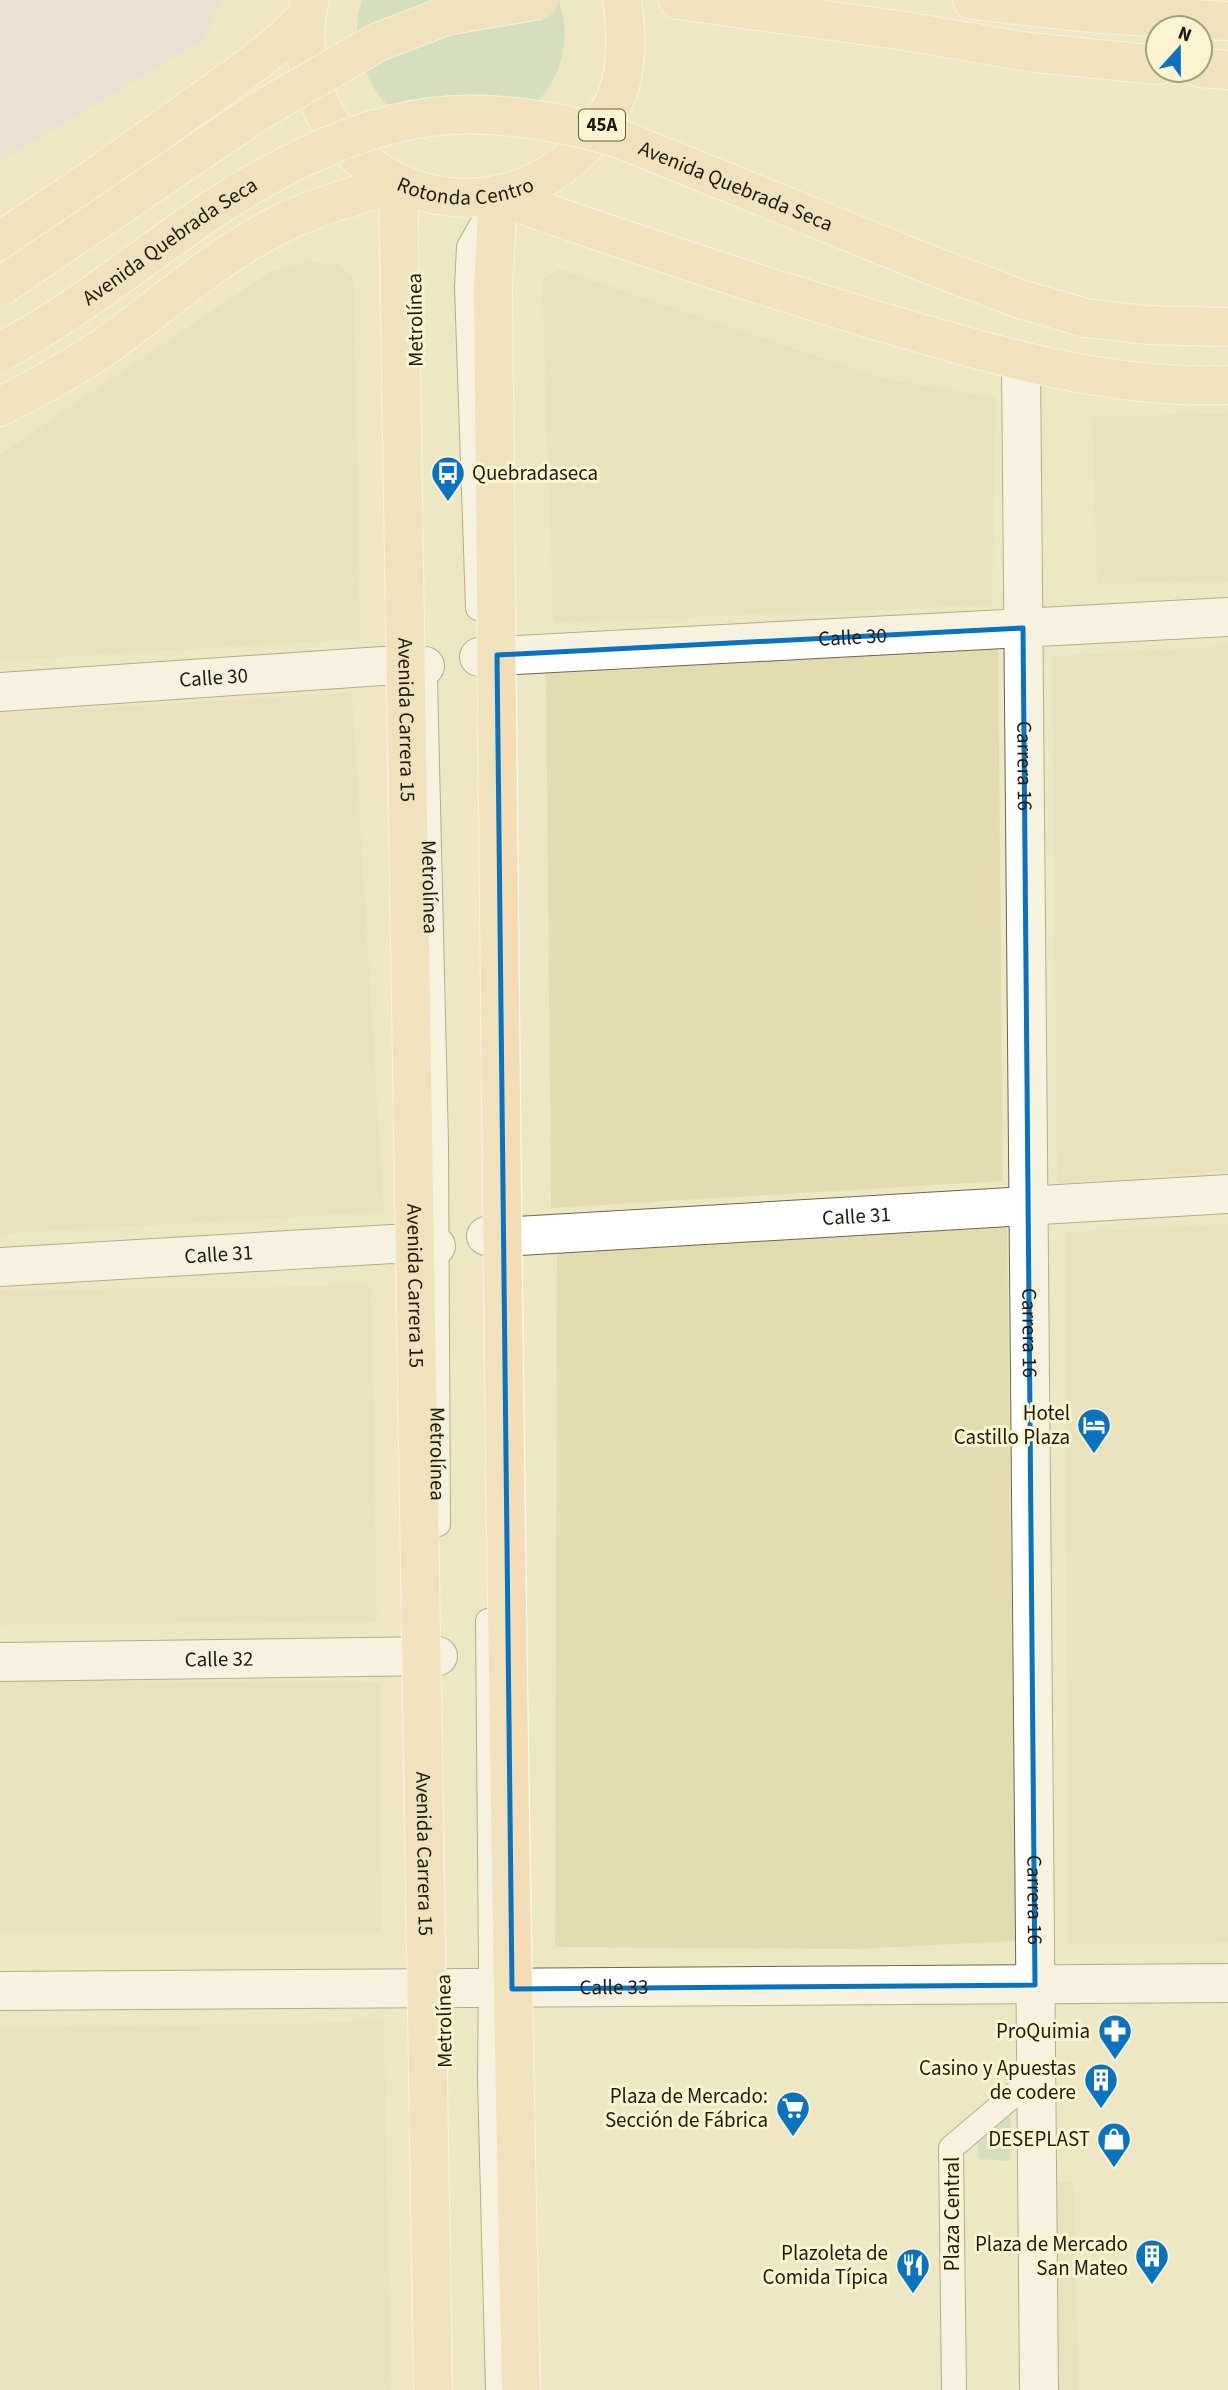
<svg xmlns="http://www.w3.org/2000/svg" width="1228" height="2390" font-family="'Source Sans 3',sans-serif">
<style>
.built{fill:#e4dcb1}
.industrial{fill:#ecd4df}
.green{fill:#b7d3b8}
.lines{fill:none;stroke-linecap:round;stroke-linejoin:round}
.service-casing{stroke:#6d6647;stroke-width:26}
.minor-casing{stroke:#6d6647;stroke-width:40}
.tertiary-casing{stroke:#6d6647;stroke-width:40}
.primary-casing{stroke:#fff;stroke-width:40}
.service{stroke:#fff;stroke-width:24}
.minor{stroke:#fff;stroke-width:38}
.tertiary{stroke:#fff;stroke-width:38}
.primary{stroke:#f4dcb5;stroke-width:38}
.primary-bridge-casing{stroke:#fff;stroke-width:40;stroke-linecap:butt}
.primary-bridge{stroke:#f4dcb5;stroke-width:38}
.marked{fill:none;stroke:#0973bf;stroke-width:5;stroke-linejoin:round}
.labels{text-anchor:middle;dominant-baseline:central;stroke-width:6;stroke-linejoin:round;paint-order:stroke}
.shield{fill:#fbf4d1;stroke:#605d49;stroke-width:2}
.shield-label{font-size:19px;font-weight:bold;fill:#1e1c0f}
.street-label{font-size:21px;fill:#1e1c0f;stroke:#fbf4d1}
.poi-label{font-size:21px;fill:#1e1c0f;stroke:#fbf4d1;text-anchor:end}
</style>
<rect width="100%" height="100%" fill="#eee7c4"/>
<!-- built -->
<path class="built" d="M308 262 338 264 354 278 360 639 0 661V454L272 271Z
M559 269 881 378 996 398 992 605 553 623 542 279Z
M1228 413V581L1097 584 1092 417Z
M1228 646V1171L1057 1183 1052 656Z
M998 648 1003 1181 551 1208 546 674Z
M352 693 384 1212 0 1234V713Z
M1228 1224V1943L1068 1945 1066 1232Z
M1007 1226 1016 1941 857 1949 555 1947 557 1251Z
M371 1286 377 1621 0 1625V1290Z
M0 1681 380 1683 381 1932 0 1931Z
M384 2022 391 2390H0V2028Z
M1047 2181 1074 2182 1078 2390H1054Z"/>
<!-- industrial -->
<path class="industrial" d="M0 0H223L205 39 0 161Z"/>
<!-- green -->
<path class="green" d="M362 0H559C561 10 565 21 565 32 563 146 402 174 364 67 356 45 354 23 362 0Z
M1011 2115 1010 2161 979 2159 977 2137Z"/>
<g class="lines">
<!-- service casing -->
<g class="service-casing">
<g id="service">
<path d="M478 608 467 287 469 247 492 206"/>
<path id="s1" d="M425 679 436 1144 438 1524"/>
<path d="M488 1621 491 1967 490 2079 498 2390"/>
<path d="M954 2390 951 2148 1036 2076"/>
</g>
</g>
<!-- minor casing -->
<g class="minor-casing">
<g id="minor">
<path id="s2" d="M1021 362 1039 2390"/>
<path id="s3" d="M479 657 1228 617"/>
<path id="s4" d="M0 692 382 666H425"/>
<path id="s5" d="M486 1236 502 1237 1228 1194"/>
<path id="s6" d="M0 1267 392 1244 436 1246"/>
<path id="s7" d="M0 1662 438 1656"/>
</g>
</g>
<!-- tertiary casing -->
<g class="tertiary-casing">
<g id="tertiary">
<path id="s8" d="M0 1991 1228 1983"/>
</g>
</g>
<!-- primary casing -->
<g class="primary-casing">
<g id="primary">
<path id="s9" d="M310 0C301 32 305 63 316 94 360 209 510 234 589 140 602 124 615 105 620 85 628 56 626 29 622 0"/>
<path d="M678 0 905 31 1028 52 1158 65"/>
<path d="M972 0 1100 14 1228 21"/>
<path d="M1200 68 1228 70"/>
<path id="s10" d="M398 184 433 2390"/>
<path d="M498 196 493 288C500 988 505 1689 521 2390"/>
<path d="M498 196C623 240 748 282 875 320 990 354 1107 390 1228 385"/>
<path d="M0 241 97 176 248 68 282 41 305 18"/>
<path d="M0 407C38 387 76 367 111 342 165 303 217 256 277 226 316 206 356 195 398 184"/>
</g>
</g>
<!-- service -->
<use href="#service" class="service"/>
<!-- minor -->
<use href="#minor" class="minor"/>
<!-- tertiary -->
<use href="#tertiary" class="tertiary"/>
<!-- primary -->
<use href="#primary" class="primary"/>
<!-- primary-bridge casing -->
<g class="primary-bridge-casing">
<g id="primary-bridge">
<path d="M0 287 259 111 378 42 446 16 539 0"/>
<path id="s11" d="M0 352C77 312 144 255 216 207 279 166 354 127 430 117 493 109 558 121 618 138L933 266 1023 300 1086 318 1146 325 1228 327"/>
</g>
</g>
<!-- primary-bridge -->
<use href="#primary-bridge" class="primary-bridge"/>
</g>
<!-- marked area -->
<path d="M0 0H1228V2390H0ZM1023 628 1035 1985 512 1989 497 655Z" fill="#eee7c4" fill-opacity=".55" fill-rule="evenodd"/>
<path class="marked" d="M1023 628 1035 1985 512 1989 497 655Z"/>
<!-- icons -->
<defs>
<g id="bus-pin" transform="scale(1.75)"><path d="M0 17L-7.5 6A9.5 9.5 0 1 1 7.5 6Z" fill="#0973bf" stroke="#fbf4d1"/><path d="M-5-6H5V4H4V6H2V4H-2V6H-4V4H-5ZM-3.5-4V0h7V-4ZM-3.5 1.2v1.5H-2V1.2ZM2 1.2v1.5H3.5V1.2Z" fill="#fff"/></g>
<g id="hotel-pin" transform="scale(1.75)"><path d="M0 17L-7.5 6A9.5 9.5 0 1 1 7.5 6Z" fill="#0973bf" stroke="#fbf4d1"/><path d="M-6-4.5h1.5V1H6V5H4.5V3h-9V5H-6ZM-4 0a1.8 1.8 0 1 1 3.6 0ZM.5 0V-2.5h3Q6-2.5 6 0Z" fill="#fff"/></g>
<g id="pharmacy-pin" transform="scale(1.75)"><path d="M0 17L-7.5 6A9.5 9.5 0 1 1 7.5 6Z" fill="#0973bf" stroke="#fbf4d1"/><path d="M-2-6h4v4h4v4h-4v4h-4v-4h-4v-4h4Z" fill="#fff"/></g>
<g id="building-pin" transform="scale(1.75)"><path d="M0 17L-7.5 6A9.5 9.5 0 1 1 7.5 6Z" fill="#0973bf" stroke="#fbf4d1"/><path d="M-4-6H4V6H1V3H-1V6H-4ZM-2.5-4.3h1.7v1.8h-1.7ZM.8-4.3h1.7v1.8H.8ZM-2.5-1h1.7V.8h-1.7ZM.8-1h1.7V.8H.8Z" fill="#fff"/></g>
<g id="supermarket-pin" transform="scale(1.75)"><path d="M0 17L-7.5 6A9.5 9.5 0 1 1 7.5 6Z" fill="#0973bf" stroke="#fbf4d1"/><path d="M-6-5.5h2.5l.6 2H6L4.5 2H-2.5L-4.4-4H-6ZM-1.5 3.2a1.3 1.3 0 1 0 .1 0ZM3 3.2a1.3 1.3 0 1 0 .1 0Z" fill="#fff"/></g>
<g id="shop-pin" transform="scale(1.75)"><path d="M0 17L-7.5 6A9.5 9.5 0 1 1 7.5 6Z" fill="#0973bf" stroke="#fbf4d1"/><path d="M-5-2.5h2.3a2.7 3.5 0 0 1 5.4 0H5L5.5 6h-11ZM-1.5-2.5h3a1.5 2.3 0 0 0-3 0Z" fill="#fff"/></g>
<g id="restaurant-pin" transform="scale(1.75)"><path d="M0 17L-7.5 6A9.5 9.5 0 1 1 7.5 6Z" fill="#0973bf" stroke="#fbf4d1"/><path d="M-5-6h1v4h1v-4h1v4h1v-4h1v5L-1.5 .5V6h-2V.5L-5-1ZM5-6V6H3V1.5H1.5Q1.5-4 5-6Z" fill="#fff"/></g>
</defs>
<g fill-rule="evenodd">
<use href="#bus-pin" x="448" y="473"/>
<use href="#hotel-pin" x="1094" y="1425"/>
<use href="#pharmacy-pin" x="1115" y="2031"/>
<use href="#building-pin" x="1101" y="2080"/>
<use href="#supermarket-pin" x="793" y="2108"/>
<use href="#shop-pin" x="1114" y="2139"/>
<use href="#building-pin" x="1152" y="2256"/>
<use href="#restaurant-pin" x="913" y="2265"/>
</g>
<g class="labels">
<!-- shield labels -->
<rect class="shield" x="579" y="109.5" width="46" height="31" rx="5"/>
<g class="shield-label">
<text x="602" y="125">45A</text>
</g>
<!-- street labels -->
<g class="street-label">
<text stroke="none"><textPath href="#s9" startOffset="289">Rotonda Centro</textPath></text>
<text stroke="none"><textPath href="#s11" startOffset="812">Avenida Quebrada Seca</textPath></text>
<text stroke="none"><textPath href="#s11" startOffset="203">Avenida Quebrada Seca</textPath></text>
<text transform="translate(415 320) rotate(-91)">Metrolínea</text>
<text stroke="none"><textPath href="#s3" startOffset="374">Calle 30</textPath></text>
<text stroke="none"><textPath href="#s4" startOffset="214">Calle 30</textPath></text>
<text stroke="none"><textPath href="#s10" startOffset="536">Avenida Carrera 15</textPath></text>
<text stroke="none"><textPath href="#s2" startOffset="404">Carrera 16</textPath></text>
<text stroke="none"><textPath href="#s1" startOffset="208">Metrolínea</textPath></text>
<text stroke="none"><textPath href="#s5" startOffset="371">Calle 31</textPath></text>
<text stroke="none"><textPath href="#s6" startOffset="219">Calle 31</textPath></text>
<text stroke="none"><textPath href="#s10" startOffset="1102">Avenida Carrera 15</textPath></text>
<text stroke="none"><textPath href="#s2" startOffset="971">Carrera 16</textPath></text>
<text stroke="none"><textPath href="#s1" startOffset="775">Metrolínea</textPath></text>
<text stroke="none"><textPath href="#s7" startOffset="219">Calle 32</textPath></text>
<text stroke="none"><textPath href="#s10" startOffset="1670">Avenida Carrera 15</textPath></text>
<text stroke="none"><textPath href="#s2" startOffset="1538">Carrera 16</textPath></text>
<text stroke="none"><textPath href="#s8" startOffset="614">Calle 33</textPath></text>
<text transform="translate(444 2021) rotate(-91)">Metrolínea</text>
<text transform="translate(952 2214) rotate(-90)">Plaza Central</text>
</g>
<!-- poi labels -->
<g class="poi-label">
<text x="472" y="473" text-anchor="start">Quebradaseca</text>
<text x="1070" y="1413">Hotel<tspan x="1070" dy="24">Castillo Plaza</tspan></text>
<text x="1090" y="2031">ProQuimia</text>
<text x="1076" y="2068">Casino y Apuestas<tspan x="1076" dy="24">de codere</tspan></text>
<text x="768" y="2096">Plaza de Mercado:<tspan x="768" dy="24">Sección de Fábrica</tspan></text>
<text x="1090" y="2139">DESEPLAST</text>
<text x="1128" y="2244">Plaza de Mercado<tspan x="1128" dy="24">San Mateo</tspan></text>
<text x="888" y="2253">Plazoleta de<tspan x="888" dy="24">Comida Típica</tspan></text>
</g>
</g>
<!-- north arrow -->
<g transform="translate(1179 49) rotate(21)"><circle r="33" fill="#fbf4d1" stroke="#a39e83" stroke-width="2"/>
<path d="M0-5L12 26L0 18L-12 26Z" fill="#0973bf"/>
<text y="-10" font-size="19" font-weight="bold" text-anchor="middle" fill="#1e1c0f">N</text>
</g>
</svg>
